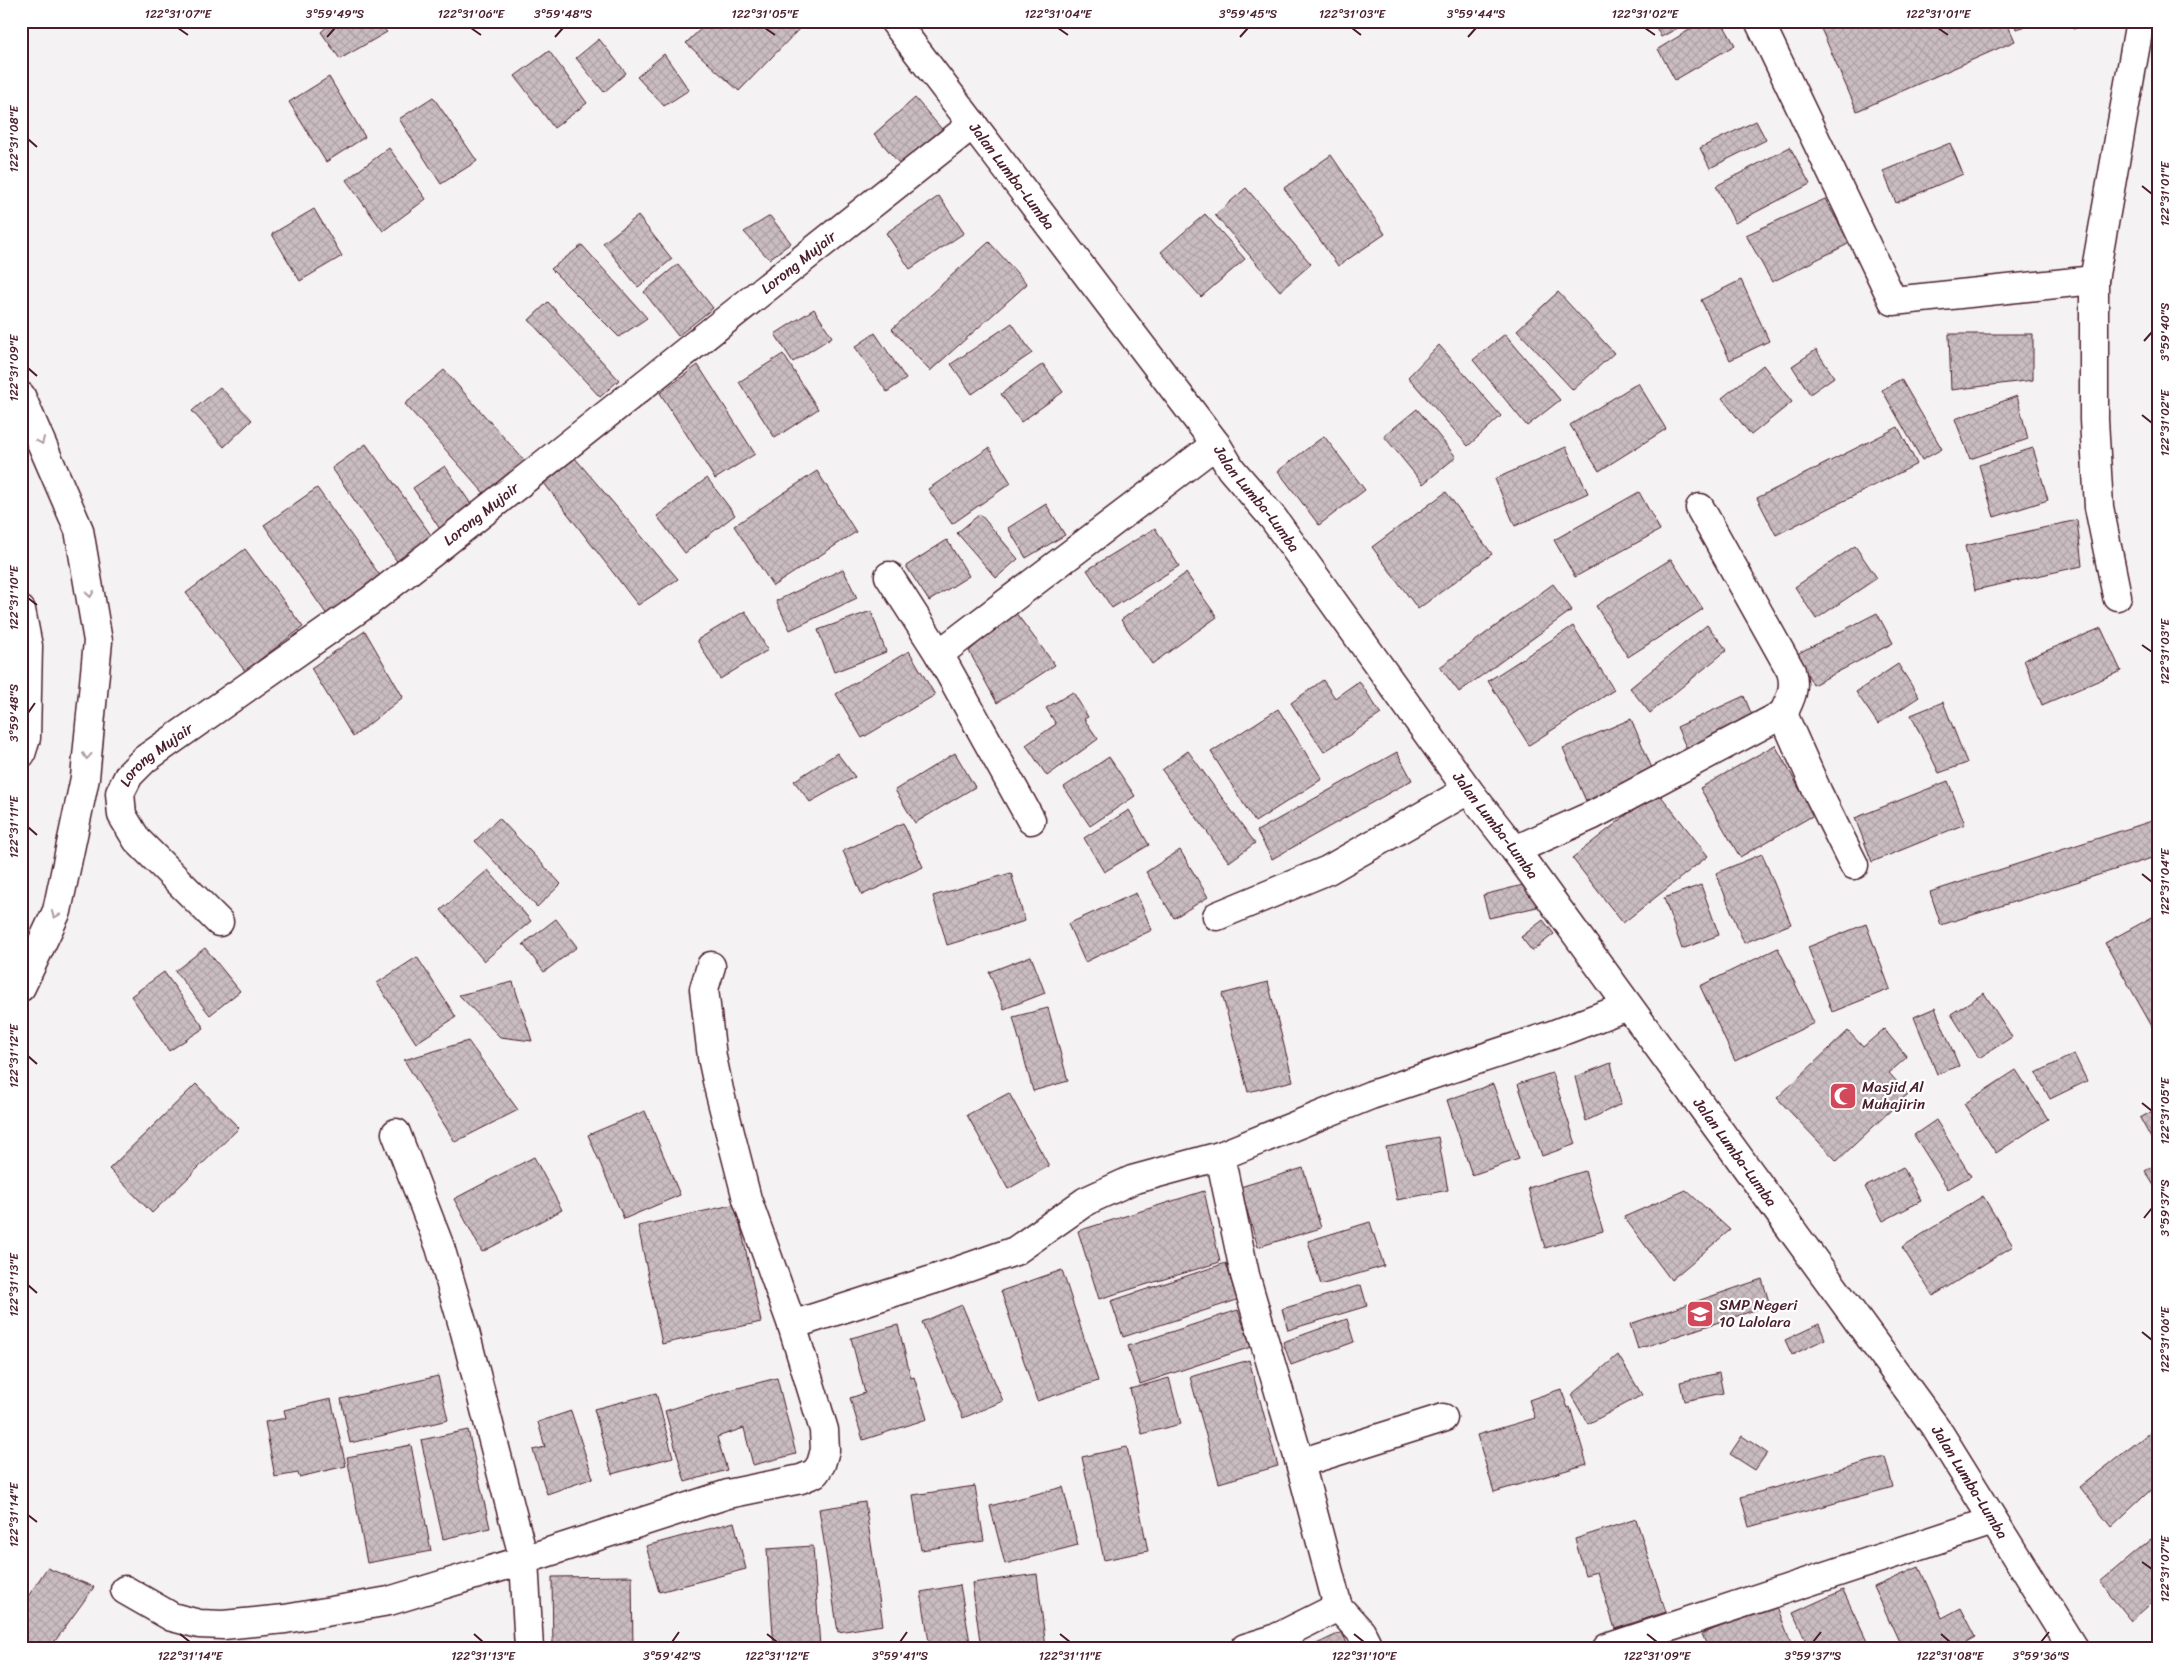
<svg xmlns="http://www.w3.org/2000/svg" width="2179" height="1669" font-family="Sriracha,sans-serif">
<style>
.building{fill:url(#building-cross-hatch);stroke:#4a1f2b}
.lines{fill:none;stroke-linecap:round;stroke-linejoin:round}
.minor-casing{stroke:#4a1f2b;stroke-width:31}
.minor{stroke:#fff;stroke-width:28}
.oneway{stroke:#ae9aa0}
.ticks{fill:none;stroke:#4a1f2b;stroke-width:2}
.labels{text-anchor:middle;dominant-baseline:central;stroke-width:4.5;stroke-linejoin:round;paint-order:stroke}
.street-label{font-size:15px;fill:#4a1f2b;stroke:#fff}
.poi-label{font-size:15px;fill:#4a1f2b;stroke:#fff;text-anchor:start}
.neatline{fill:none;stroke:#4a1f2b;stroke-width:2}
.ticks-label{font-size:12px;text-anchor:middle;fill:#4a1f2b}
</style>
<defs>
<pattern id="building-cross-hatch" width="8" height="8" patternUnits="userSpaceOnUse" patternTransform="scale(1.25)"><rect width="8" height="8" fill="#cabdc1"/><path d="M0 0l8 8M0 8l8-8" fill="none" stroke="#afa2a6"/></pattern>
</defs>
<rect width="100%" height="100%" fill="#f4f2f2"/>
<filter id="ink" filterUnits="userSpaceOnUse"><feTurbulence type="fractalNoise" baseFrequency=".02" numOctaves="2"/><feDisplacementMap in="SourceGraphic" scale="10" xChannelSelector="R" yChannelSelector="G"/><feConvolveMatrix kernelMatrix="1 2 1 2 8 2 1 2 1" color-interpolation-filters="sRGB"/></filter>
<g filter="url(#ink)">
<!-- building -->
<path class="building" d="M333 21H375L387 32 340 59 321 32Z
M709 21H789L799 29 739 91 686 43Z
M1653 21H1691L1661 37Z
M1704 21H1721L1735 45 1675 80 1658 49Z
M1826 21H2006L2015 41 1857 111 1819 24Z
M2014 21H2034V24L2016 29Z
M2071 21H2098L2073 29Z
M599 39 626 73 604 92 576 58Z
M549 51 587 103 554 128 515 76Z
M664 54 689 90 664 106 637 77Z
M329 77 365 137 326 162 289 102Z
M433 97 477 161 441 184 399 119Z
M915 98 946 134 905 170 874 134Z
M1756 121 1766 140 1710 168 1700 148Z
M1950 143 1963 174 1896 203 1883 171Z
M1790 147 1810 184 1735 223 1716 186Z
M389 148 426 199 383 231 346 180Z
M1331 155 1385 234 1338 266 1284 188Z
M1246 188 1311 264 1280 291 1215 215Z
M939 196 964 233 910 269 886 233Z
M1825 199 1850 243 1772 282 1746 235Z
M314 209 342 256 300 281 272 234Z
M1205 214 1245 259 1201 297 1161 252Z
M638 216 672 259 638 287 603 243Z
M770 216 791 243 769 259 744 232Z
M989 242 1027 284 930 371 892 329Z
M582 245 647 318 619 337 551 269Z
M678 264 713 308 678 336 644 292Z
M1741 280 1769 341 1730 360 1701 300Z
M1558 292 1614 353 1573 390 1517 330Z
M548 302 619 380 600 397 529 320Z
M814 309 832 337 793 362 775 334Z
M1012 323 1032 353 972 394 951 364Z
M875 333 906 379 887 392 855 347Z
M1505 334 1560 400 1527 426 1473 360Z
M1949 334H2033V380L1951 390Z
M1439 345 1501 416 1468 446 1408 377Z
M1816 350 1834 377 1810 394 1792 366Z
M783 354 818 409 775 438 739 382Z
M1043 364 1063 392 1021 422 1001 394Z
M698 365 755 454 715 479 660 393Z
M1763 365 1792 402 1751 435 1722 398Z
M444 370 530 467 491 501 405 404Z
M1901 379 1942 449 1922 460 1882 390Z
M1638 383 1666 429 1599 471 1570 425Z
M220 387 252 420 224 447 192 411Z
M2017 396 2028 439 1970 459 1955 419Z
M1417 409 1456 457 1423 484 1384 436Z
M1898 427 1917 464 1776 535 1757 498Z
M1324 436 1365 490 1319 525 1278 471Z
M366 444 436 542 401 567 332 468Z
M1566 447 1588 493 1515 526 1495 479Z
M989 448 1011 483 952 524 928 489Z
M2033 448 2048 500 1994 517 1979 465Z
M574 457 678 579 638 605 544 483Z
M445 466 473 507 440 529 413 488Z
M817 471 856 532 773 586 734 526Z
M707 478 735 515 685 553 657 516Z
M317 488 384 581 330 619 264 525Z
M1446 492 1492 554 1418 609 1372 547Z
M1639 492 1660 530 1575 577 1554 540Z
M1046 504 1065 535 1026 558 1008 528Z
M980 514 1018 559 996 578 957 533Z
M2077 520 2082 566 1975 590 1965 546Z
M1155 528 1179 566 1112 608 1087 570Z
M947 540 969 576 929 601 906 566Z
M1855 546 1877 578 1816 619 1795 587Z
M245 549 303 627 245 671 186 593Z
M1671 559 1703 609 1628 657 1596 606Z
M843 569 857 598 790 630 776 601Z
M1186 573 1217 617 1152 664 1121 620Z
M1553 584 1572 610 1459 692 1440 667Z
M745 611 768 650 720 679 697 640Z
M871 611 886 652 834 672 818 630Z
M1015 612 1055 665 997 703 969 651Z
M1877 613 1893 643 1813 685 1797 654Z
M1707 625 1727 650 1650 713 1630 688Z
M1573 626 1614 690 1529 745 1488 681Z
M2101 628 2121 671 2042 705 2024 660Z
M365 631 403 697 353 737 311 668Z
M909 651 935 695 862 738 836 694Z
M1898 664 1919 697 1878 724 1856 692Z
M1323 680 1335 698 1359 681 1381 714 1324 752 1291 703Z
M1073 692 1088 717 1084 719 1098 739 1047 776 1026 745 1056 724 1046 708Z
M1744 696 1756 725 1690 756 1677 727Z
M1943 702 1967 763 1939 773 1911 715Z
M1278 709 1322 779 1255 822 1211 752Z
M1631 719 1654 773 1586 801 1563 748Z
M1775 745 1814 815 1740 857 1700 788Z
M1188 751 1255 843 1229 862 1162 770Z
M1397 752 1412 780 1272 859 1257 831Z
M837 753 855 777 810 802 794 781Z
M955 753 975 787 915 823 895 790Z
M1109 757 1135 796 1090 826 1064 787Z
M1948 781 1965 824 1872 862 1855 818Z
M1657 791 1708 856 1623 923 1572 858Z
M1129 810 1149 845 1104 872 1084 838Z
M499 818 561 884 537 907 475 841Z
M2155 820 2158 830V856L1941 925 1930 892Z
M903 823 923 867 862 895 843 851Z
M1180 850 1208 897 1174 918 1146 872Z
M1762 854 1791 924 1744 943 1716 873Z
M488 870 531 921 484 961 441 910Z
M1011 873 1025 921 947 945 933 896Z
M1531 883 1537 907 1489 918 1483 895Z
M1701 885 1719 935 1682 949 1664 898Z
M1136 893 1152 930 1085 962 1068 924Z
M2156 915 2158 918V1037L2105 943Z
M556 919 577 947 544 972 523 944Z
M1543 920 1554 934 1532 951 1521 937Z
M1866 924 1890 989 1832 1012 1808 947Z
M205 948 240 991 210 1015 175 971Z
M1778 948 1814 1023 1735 1061 1700 986Z
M1031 956 1045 993 1004 1009 989 972Z
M417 957 456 1017 416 1043 377 983Z
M164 972 204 1028 169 1051 131 996Z
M513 982 532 1041 500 1037 459 995Z
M1268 982 1293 1081 1248 1092 1222 994Z
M1984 993 2012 1037 1979 1058 1951 1014Z
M1048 1008 1068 1081 1033 1091 1013 1017Z
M1935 1008 1959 1066 1937 1074 1914 1017Z
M1884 1029 1907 1057 1889 1073 1908 1094 1837 1161 1777 1098 1848 1031 1863 1047Z
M468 1041 518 1110 455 1142 404 1060Z
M2074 1054 2087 1081 2050 1099 2036 1073Z
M1611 1063 1621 1104 1586 1121 1575 1077Z
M2016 1070 2048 1119 1996 1153 1964 1104Z
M1552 1073 1576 1144 1542 1156 1518 1084Z
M196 1084 239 1128 152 1213 109 1169Z
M1493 1084 1519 1159 1472 1175 1447 1100Z
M1009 1093 1049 1166 1008 1189 967 1115Z
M2158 1108V1151L2140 1118Z
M645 1111 680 1195 624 1219 588 1135Z
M1936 1120 1971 1176 1948 1189 1914 1135Z
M1438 1137 1448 1190 1397 1200 1386 1147Z
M534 1157 562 1210 482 1252 454 1199Z
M2158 1163V1192L2145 1171Z
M1903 1167 1921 1201 1883 1221 1865 1187Z
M1303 1168 1321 1228 1258 1247 1240 1187Z
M1585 1171 1603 1231 1545 1248 1528 1188Z
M1686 1190 1730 1230 1671 1280 1624 1217Z
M1204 1191 1220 1262 1099 1299 1078 1231Z
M1983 1196 2013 1246 1933 1296 1902 1247Z
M736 1204 761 1322 662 1344 638 1226Z
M1370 1222 1384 1266 1321 1285 1308 1241Z
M1226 1263 1237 1300 1123 1337 1111 1301Z
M1062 1270 1098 1381 1037 1401 1001 1291Z
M1762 1279 1770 1305 1638 1349 1630 1324Z
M1361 1285 1367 1306 1288 1330 1282 1309Z
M962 1305 1003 1401 963 1418 922 1322Z
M1238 1310 1251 1347 1140 1384 1128 1346Z
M1347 1319 1354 1342 1291 1365 1283 1342Z
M1819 1324 1825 1339 1792 1355 1785 1340Z
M898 1325 911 1378 914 1377 927 1419 863 1440 850 1398 865 1393 851 1338Z
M2158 1351V1361L2153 1355Z
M1618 1355 1642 1395 1588 1424 1571 1395Z
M1249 1360 1278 1466 1219 1483 1190 1377Z
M1719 1373 1723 1393 1684 1401 1680 1382Z
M438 1376 448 1420 350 1443 341 1399Z
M777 1378 796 1454 753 1465 744 1428 717 1437 727 1470 685 1482 665 1411 734 1389Z
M1169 1378 1181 1424 1142 1434 1130 1389Z
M1561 1389 1568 1408 1570 1407 1587 1464 1494 1492 1477 1435 1535 1418 1529 1400Z
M656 1393 673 1457 612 1474 594 1409Z
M331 1399 346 1466 299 1477 298 1473 275 1477 265 1422 286 1418 284 1410Z
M571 1411 593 1478 547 1494 533 1450 545 1447 538 1422Z
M2158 1426V1483L2111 1527 2080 1487Z
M468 1430 490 1528 443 1539 421 1440Z
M1742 1436 1767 1453 1755 1470 1730 1454Z
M411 1445 431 1551 367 1563 347 1457Z
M1127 1447 1148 1551 1104 1560 1082 1457Z
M1885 1457 1893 1487 1749 1527 1741 1497Z
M975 1486 984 1541 921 1550 913 1495Z
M1063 1487 1078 1545 1005 1564 990 1506Z
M865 1502 883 1625 838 1632 819 1509Z
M1636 1519 1666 1612 1615 1629 1597 1572 1585 1575 1575 1539Z
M734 1522 746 1569 659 1592 646 1546Z
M2158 1533V1598L2132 1621 2100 1582Z
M813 1546 820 1647 774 1648 767 1549Z
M1919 1567 1942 1618 1961 1608 1976 1637 1956 1648H1902L1874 1587Z
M47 1568 94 1587 50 1648H21V1607Z
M1037 1574 1046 1648H981L972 1583Z
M632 1576 633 1648H553L552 1577Z
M960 1585 971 1648H930L921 1592Z
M1843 1590 1870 1648H1809L1793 1613Z
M1776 1604 1793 1648H1708L1702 1634Z
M1342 1632 1349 1648H1308Z"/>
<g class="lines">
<!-- minor casing -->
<g class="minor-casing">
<g id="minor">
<path id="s1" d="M894 21 1216 444 1231 469 1273 518 1468 790 1515 850 1936 1428 2073 1648"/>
<path d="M1759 21 1893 301 2094 280"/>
<path d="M21 396 79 530 98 641 85 778 57 911 21 987"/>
<path d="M1700 508 1791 671C1796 688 1791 698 1783 714"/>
<path d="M889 576 939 654"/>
<path d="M2117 596 2099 507 2094 420V280L2140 21"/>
<path d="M21 610 28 646 26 738 21 754"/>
<path d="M1031 820 939 654 1216 444"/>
<path d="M1515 850 1593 815 1783 714 1818 793 1854 865"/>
<path d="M1217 916 1328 870 1468 790"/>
<path id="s2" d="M219 922 137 840 122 815 120 793 129 775 145 759 370 601 437 549 973 124"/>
<path d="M711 966 704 989 712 1057 719 1090 747 1199 792 1325"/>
<path d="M1300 1463 1443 1418"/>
<path d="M125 1590 172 1617 199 1624 223 1625 285 1619 389 1601 524 1560 465 1332 440 1247 396 1133"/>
<path d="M1338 1607 1361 1632 1369 1648"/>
<path d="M529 1648 524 1560 728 1494 801 1479 815 1473 821 1464 825 1450 824 1430 792 1325 932 1280 1015 1251 1086 1201 1132 1180 1220 1156"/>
<path d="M1245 1648 1274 1639 1338 1607 1300 1463 1245 1275 1220 1156 1371 1095 1552 1035 1628 1006"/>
<path d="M1607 1648 1993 1521"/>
</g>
</g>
<!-- minor -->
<use href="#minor" class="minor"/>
</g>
<!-- one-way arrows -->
<defs><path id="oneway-chevron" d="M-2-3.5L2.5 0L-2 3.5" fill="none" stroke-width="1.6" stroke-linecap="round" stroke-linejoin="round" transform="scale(1.25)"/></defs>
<g class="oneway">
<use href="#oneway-chevron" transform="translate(41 441) rotate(67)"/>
<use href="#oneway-chevron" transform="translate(90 594) rotate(81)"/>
<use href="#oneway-chevron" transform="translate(87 756) rotate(95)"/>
<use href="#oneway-chevron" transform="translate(55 915) rotate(112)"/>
</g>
</g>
<!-- ticks -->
<path class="ticks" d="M178 28 188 35M471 28 481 35M765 28 775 35M1058 28 1068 35M1352 28 1361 35M1645 28 1655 35M1938 28 1948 35M327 37 335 28M555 37 563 28M1240 37 1248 28M1468 37 1476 28M28 139 37 147M2142 186 2152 194M2144 341 2152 332M28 368 37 376M2142 415 2152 423M28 598 37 605M2142 645 2152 652M28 713 35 703M28 827 37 835M2142 874 2152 882M28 1056 37 1064M2142 1103 2152 1111M2144 1218 2152 1208M28 1285 37 1293M2142 1332 2152 1340M28 1515 37 1522M2142 1562 2152 1569M180 1634 190 1642M474 1634 483 1642M767 1634 777 1642M1060 1634 1070 1642M1354 1634 1364 1642M1647 1634 1657 1642M1941 1634 1950 1642M672 1642 679 1632M900 1642 907 1632M1813 1642 1821 1632M2041 1642 2049 1632"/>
<!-- icons -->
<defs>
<g id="mosque-square" transform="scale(1.4375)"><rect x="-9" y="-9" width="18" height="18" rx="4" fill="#d1495b" stroke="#fff"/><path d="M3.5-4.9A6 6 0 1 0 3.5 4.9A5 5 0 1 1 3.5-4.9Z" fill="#fff"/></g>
<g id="school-square" transform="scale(1.4375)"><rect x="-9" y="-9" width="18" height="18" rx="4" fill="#d1495b" stroke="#fff"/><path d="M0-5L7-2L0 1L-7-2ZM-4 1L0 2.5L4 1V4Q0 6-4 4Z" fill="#fff"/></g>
</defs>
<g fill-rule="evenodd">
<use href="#mosque-square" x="1843" y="1096"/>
<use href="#school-square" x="1700" y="1314"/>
</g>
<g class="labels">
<!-- street labels -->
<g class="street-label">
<text stroke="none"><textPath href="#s1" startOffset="195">Jalan Lumba-Lumba</textPath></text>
<text stroke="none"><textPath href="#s2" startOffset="1031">Lorong Mujair</textPath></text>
<text stroke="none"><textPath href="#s1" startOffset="600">Jalan Lumba-Lumba</textPath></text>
<text stroke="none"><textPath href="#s2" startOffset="626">Lorong Mujair</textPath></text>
<text stroke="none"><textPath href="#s2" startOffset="221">Lorong Mujair</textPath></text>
<text stroke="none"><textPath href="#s1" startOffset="1005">Jalan Lumba-Lumba</textPath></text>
<text stroke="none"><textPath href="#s1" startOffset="1410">Jalan Lumba-Lumba</textPath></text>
<text stroke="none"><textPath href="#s1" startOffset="1815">Jalan Lumba-Lumba</textPath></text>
</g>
<!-- poi labels -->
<g class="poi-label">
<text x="1862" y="1087">Masjid Al<tspan x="1862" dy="17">Muhajirin</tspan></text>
<text x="1719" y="1305">SMP Negeri<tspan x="1719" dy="17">10 Lalolara</tspan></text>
</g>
</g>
<!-- margin -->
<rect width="2179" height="1669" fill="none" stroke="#fff" stroke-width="55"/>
<rect x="28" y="28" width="2124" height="1614" class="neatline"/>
<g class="ticks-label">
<text x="178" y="18">122°31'07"E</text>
<text x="335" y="18">3°59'49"S</text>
<text x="471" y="18">122°31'06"E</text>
<text x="563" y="18">3°59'48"S</text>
<text x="765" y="18">122°31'05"E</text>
<text x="1058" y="18">122°31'04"E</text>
<text x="1248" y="18">3°59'45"S</text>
<text x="1352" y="18">122°31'03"E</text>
<text x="1476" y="18">3°59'44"S</text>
<text x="1645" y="18">122°31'02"E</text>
<text x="1938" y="18">122°31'01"E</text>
<text transform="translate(14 139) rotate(-90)" y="4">122°31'08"E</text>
<text transform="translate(2165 194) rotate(-90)" y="4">122°31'01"E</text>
<text transform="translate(2165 332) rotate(-90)" y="4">3°59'40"S</text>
<text transform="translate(14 368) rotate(-90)" y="4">122°31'09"E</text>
<text transform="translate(2165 423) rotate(-90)" y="4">122°31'02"E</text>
<text transform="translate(14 598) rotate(-90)" y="4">122°31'10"E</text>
<text transform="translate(2165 652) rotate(-90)" y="4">122°31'03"E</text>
<text transform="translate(14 713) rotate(-90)" y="4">3°59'48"S</text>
<text transform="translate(14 827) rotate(-90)" y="4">122°31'11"E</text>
<text transform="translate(2165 882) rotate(-90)" y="4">122°31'04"E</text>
<text transform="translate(14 1056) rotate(-90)" y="4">122°31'12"E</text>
<text transform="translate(2165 1111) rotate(-90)" y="4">122°31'05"E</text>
<text transform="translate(2165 1208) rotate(-90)" y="4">3°59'37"S</text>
<text transform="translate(14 1285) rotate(-90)" y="4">122°31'13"E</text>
<text transform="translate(2165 1340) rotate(-90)" y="4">122°31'06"E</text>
<text transform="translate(14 1515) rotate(-90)" y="4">122°31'14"E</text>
<text transform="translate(2165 1569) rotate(-90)" y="4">122°31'07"E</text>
<text x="190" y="1660">122°31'14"E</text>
<text x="483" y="1660">122°31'13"E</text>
<text x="672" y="1660">3°59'42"S</text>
<text x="777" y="1660">122°31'12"E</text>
<text x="900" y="1660">3°59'41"S</text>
<text x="1070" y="1660">122°31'11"E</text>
<text x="1364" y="1660">122°31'10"E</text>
<text x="1657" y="1660">122°31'09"E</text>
<text x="1813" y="1660">3°59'37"S</text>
<text x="1950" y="1660">122°31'08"E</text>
<text x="2041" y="1660">3°59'36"S</text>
</g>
</svg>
